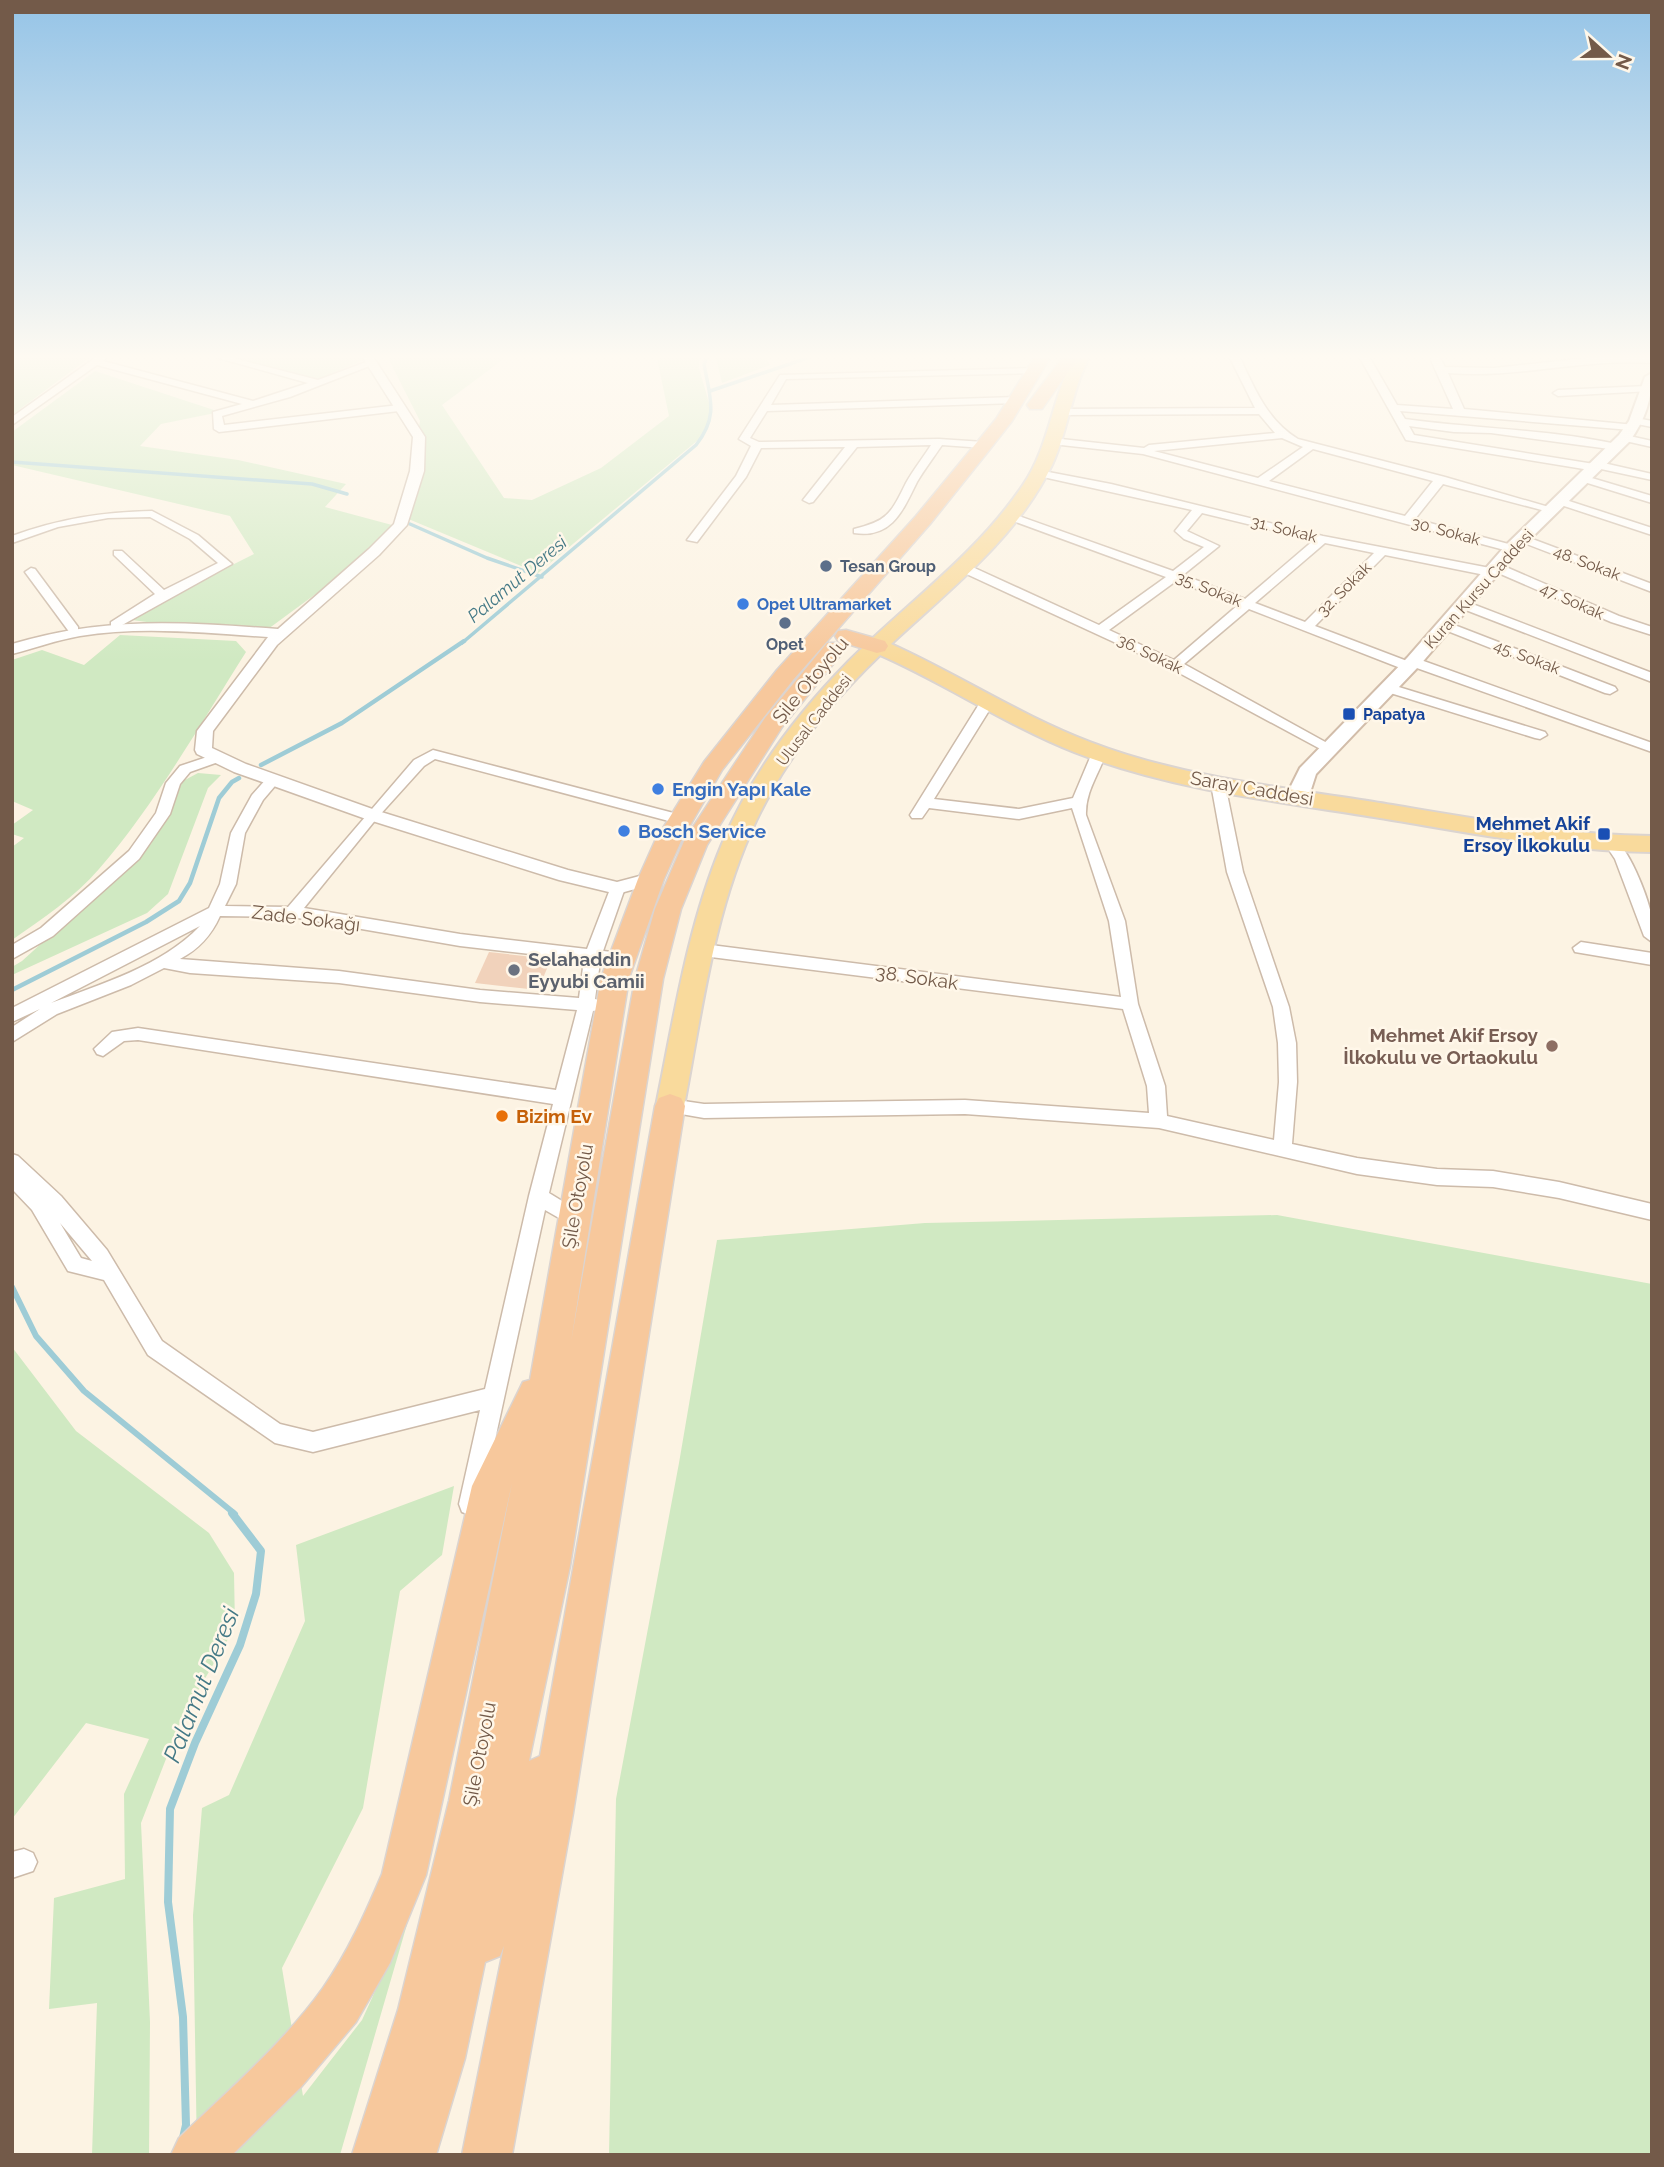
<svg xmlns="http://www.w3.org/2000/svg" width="1664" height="2167" font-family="Raleway,sans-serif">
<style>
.green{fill:#d0e9c2}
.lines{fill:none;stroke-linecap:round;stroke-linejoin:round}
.stream-far3{stroke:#9eccd6;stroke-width:3.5}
.stream-far2{stroke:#9eccd6;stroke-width:4.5}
.stream-far1{stroke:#9eccd6;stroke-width:6}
.stream{stroke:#9eccd6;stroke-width:8}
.building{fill:#f1d2bb}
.minor-casing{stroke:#cdbbaa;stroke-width:3}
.tertiary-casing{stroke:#cdbbaa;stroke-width:3}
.secondary-casing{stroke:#d2bdaa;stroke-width:4}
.primary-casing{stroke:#dbd4d0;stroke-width:4}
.trunk-casing{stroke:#dbd4d0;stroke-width:3}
.minor{fill:#fff;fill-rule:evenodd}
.tertiary{fill:#fff;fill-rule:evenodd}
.secondary{fill:#fff;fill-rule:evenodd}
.primary{fill:#f9da9c;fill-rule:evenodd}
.trunk{fill:#f7c89c;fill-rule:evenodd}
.service-dot{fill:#5c6f8a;stroke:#fff7e9;stroke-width:2.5}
.shop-dot{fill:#3f7fe0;stroke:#fff7e9;stroke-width:2.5}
.transit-dot{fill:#1a4fb4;stroke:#fff7e9;stroke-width:2.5}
.worship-dot{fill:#6b7280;stroke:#fff7e9;stroke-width:2.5}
.education-dot{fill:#8d6e63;stroke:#fff7e9;stroke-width:2.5}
.food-dot{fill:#e8710a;stroke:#fff7e9;stroke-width:2.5}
.labels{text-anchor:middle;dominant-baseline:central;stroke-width:5;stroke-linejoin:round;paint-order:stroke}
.far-street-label{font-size:16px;fill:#735a49;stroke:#fff7e9}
.far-service-label{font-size:16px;font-weight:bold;fill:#4e5e75;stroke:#fff7e9;text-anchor:start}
.far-shop-label{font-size:16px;font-weight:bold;fill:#366cbe;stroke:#fff7e9;text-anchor:start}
.far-transit-label{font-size:16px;font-weight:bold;fill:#164399;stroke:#fff7e9;text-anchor:start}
.far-water-label{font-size:18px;font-style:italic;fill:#447986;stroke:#fff7e9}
.street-label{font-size:19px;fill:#735a49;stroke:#fff7e9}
.shop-label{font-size:19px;font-weight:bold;fill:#366cbe;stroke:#fff7e9;text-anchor:start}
.transit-label{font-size:19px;font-weight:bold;fill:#164399;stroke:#fff7e9;text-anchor:end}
.worship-label{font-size:19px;font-weight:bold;fill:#5b616d;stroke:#fff7e9;text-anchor:start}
.education-label{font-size:19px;font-weight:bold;fill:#785e54;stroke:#fff7e9;text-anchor:end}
.food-label{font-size:19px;font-weight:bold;fill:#c56008;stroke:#fff7e9;text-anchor:start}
.near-water-label{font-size:24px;font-style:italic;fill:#447986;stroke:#fff7e9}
</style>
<rect width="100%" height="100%" fill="#fcf3e3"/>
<!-- green -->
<path class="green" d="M12 358H89L12 415Z
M235 358H362L363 360 319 379Z
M388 358H505L442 405 504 498 532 500 601 468 669 416 657 358H699V368L711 410 704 435 538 573 406 518 405 508 420 421Z
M716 358H766L770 365 722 383Z
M95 371 220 412 161 424 140 446 238 460 346 484 325 507 392 525 381 546 264 632 240 635 125 619 254 554 230 516 12 465V432Z
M120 635 236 641 246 652C201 723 154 806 99 869 75 897 42 919 12 940V847L24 838 12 834V825L33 810 12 801V660L42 650 84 665Z
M198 773 221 775 208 788 168 894 147 913 12 975V967L22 961 151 844 183 781Z
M1277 1215 1652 1284V2155H609L616 1799 679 1463 717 1240 925 1223Z
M12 1347 76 1431 209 1533 234 1573 235 1627 182 1718 141 1823 150 2022 149 2155H92L97 2003 49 2009 54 1898 125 1879 124 1794 149 1739 86 1723 12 1819Z
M454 1486 442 1555 400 1591 363 1808 282 1968 303 2096 362 2020 410 1914 340 2155H197L193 1915 202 1808 229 1795 305 1621 296 1545Z"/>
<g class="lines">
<!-- stream-far3 -->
<path class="stream-far3" d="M710 391 807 358
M12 462 312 484 347 494
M410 524 487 558 542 577
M462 643 696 445C719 416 710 398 704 364L707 358"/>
<!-- stream-far2 -->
<path class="stream-far2" d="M261 765 342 723 464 641
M12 990 146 922 179 901 190 883 219 798 232 782 239 778"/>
<!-- stream-far1 -->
<path class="stream-far1" d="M12 1287 36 1336 84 1391 235 1514"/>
<!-- stream -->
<path class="stream" d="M183 2138 186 2125 183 2017 168 1902 170 1809 195 1743 240 1645 256 1594 261 1551 232 1513"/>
</g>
<!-- building -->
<path class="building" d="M489 952 551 959 538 990 475 983Z"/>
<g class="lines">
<!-- minor casing -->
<g class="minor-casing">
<path id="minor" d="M95 358H106L103 361 253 401 308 383 218 358H233L318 380 369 361 377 363 290 397 222 416 224 425 399 405 404 408 399 411 219 432 214 429 213 412 242 404 97 365 12 425V417Z
M1230 358H1240C1255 389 1267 420 1298 439L1445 477 1559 510 1553 513 1443 484 1415 519 1516 546V550L1512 552 1143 454 1052 444 1047 441 1052 438 1144 448 1149 445 1275 433 1259 414 1059 415 1054 412 1059 409 1255 408ZM1282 438 1303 447 1258 478 1154 451ZM1313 449 1433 481 1405 516 1269 481Z
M1360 358H1370L1397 405 1453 409 1430 358H1440L1445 367 1494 368 1587 358H1652V363C1583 358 1517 379 1448 373L1464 409 1635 425 1636 427 1631 430 1400 411 1405 419C1476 429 1550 429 1621 445V449L1617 450 1491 433 1454 432 1409 426 1414 435 1594 464 1599 462 1652 474V480L1601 469 1596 471 1406 440Z
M1035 368 1040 371 1038 373 786 379 771 405 1016 397 1021 400 1016 403 767 411 750 438 759 442 939 439 984 442 989 445 984 448 942 445C934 457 924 470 917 482 903 510 892 539 854 533V529C888 521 891 513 906 483 913 470 923 458 931 445L857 447 813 502 809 503 803 500 845 447 761 448 746 477 697 542 687 540 736 476 751 446 739 439 780 375Z
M1647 386 1651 387V391L1558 396 1553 393 1558 390Z
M1636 418 1652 421V427L1632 423V419Z
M1625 435 1652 441V447L1621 440 1620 438Z
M1038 470 1111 484 1323 536 1490 568 1491 564H1499L1619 616 1652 627V635L1611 622 1496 572 1490 576 1385 555 1315 626 1407 661 1418 659 1652 743V752L1414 667 1403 669 1249 609 1184 664 1338 749 1331 753 1326 752 1170 668 960 571V565H968L1099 625 1166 577 1005 518V514H1013L1173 571 1204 547 1184 539 1175 531 1192 510 1034 475V471ZM1202 513 1314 540 1245 599 1183 575 1219 546 1187 531ZM1325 543 1374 553 1305 622 1255 603ZM1176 581 1238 605 1174 660 1109 630Z
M1585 476 1652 496V503L1581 481 1580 479Z
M1558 500H1566L1652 528V535L1558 504Z
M152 511 198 535 232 564 115 629 111 628V622L155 594 114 555V551H122L164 590 218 563 190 539 150 517 108 518 58 527 12 543V536C59 519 102 512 152 511Z
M1519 537H1527L1652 584V592L1519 541Z
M31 568 35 569 78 627V633H70L25 572Z
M1462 600 1652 673V682L1458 607V601Z
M1444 621 1615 687 1617 690 1610 694 1605 693 1440 628 1438 625Z
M1389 684 1545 732 1547 735 1540 739 1535 738 1384 691V685Z
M988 697 995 701 934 799 1019 809 1073 798 1092 753 1094 750H1104L1106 753C1099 774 1085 792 1086 815L1125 921 1138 1004 1165 1086 1167 1116 1274 1140 1279 1082 1278 1043 1273 1007 1227 872 1211 784 1218 779 1225 784 1243 872 1289 1007 1296 1043 1297 1082 1292 1144 1357 1158 1437 1169 1493 1171 1559 1182 1652 1204V1220L1559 1198 1493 1187 1437 1185 1357 1174 1159 1128 965 1114 704 1118 664 1111 661 1106 664 1101 670 1099 704 1104 965 1100 1149 1113 1147 1086 1123 1009 703 956 695 950 703 944 1121 997 1109 921 1072 808 1019 819 929 808 922 818H912L910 815 981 701Z
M433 750 685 816 687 819 680 824 435 759 424 766 377 818 304 908 460 934 587 949 612 884H622L625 888 603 951 622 953 630 959 622 965 600 962 595 999 602 1001 604 1005 602 1009 593 1011 549 1193 580 1212 582 1218 580 1224 573 1226 545 1210 481 1504 478 1512 470 1515 462 1512 459 1504 480 1410 313 1452 275 1443 148 1355 104 1280 68 1271 32 1210 12 1189V1154L18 1156 61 1196 107 1250 162 1341 280 1424 313 1432 485 1389 529 1196 553 1104 138 1040 124 1041 103 1056 97 1054 94 1049 112 1032 138 1028 556 1090 577 1010 480 1002 339 983 190 973 164 968 131 985 57 1014 12 1042V1027L40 1009 12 1022V1008L209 908 220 884 231 833 252 795 268 777H278L280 780 263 800 245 833 236 884 225 906 288 907 414 760ZM220 916 292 917 460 946 584 960 579 998 480 990 339 971 180 959C199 949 211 936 220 916ZM200 926C162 966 101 984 51 1003ZM60 1223 92 1261 81 1258Z
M216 754 221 755V761L190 772 180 784 170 814 139 859 53 936 12 959V945L41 928 129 851 156 813 166 783 180 766Z
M1612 839C1628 844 1647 896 1651 913 1653 922 1652 933 1652 942L1644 936 1615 859 1605 844Z
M1581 942 1652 953V965L1575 952 1573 948Z
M24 1849 33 1853 37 1862 33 1871 12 1878V1852Z"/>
</g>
<!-- tertiary casing -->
<g class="tertiary-casing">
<path id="tertiary" d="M363 358H374L425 437 424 471 407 525 379 555 277 645 213 731 212 748 246 764 378 811 568 870 617 882 651 873 657 875 660 879 657 883 617 894 559 880 366 819 234 772 197 754 195 750 197 731 268 637C206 633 142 626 80 636 57 640 35 648 12 654V644C103 616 184 622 278 629L369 549 394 524 410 471 413 437Z"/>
</g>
<!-- secondary casing -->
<g class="secondary-casing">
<path id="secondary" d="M1652 373C1652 400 1645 419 1630 441L1518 551 1419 666 1316 774 1307 802H1293L1290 788 1300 768 1407 658 1506 545 1619 435 1629 421 1645 377Z"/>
</g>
<!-- primary casing -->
<g class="primary-casing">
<path id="primary" d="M1073 358H1089C1071 392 1068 431 1052 465 1017 538 948 591 891 644 958 674 1021 716 1090 742 1181 777 1279 787 1374 802 1467 817 1558 835 1652 836V852C1557 851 1466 832 1374 817 1273 801 1169 789 1074 752 1006 725 946 684 880 655 830 703 786 758 756 821 714 910 702 1011 684 1106L680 1114 670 1117 660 1114 656 1106C674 1018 687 928 722 844 750 776 797 714 848 662 907 603 976 555 1023 485 1049 447 1052 399 1073 358Z"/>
</g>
<!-- trunk casing -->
<g class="trunk-casing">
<path id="trunk" d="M1034 358H1050L1012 421 990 449 930 524 793 680 722 770 681 841 664 879 629 978 571 1342 635 979 655 909 685 839 765 718 827 643H843L846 648 782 727 707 845 681 909 663 979 570 1566 529 1761 540 1756 655 1106 659 1098 670 1094 681 1098 685 1106 573 1813 512 2155H462L504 1946 500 1956 485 1962 465 2058 436 2155H352L398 2010 449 1801 512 1483 426 1875 390 1963 356 2022 301 2087 232 2155H171L179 2138C228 2090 283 2044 323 1988 348 1952 365 1914 382 1874L472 1486 523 1382 530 1380 601 978 638 879 655 841 704 762 777 670 916 516 978 441 996 419Z
M1062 358H1078L1042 409H1030L1027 405Z
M846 630 885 641 888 646 885 651 877 653 838 641 835 636 838 631Z"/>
</g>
<!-- minor -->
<use href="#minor" class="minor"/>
<!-- tertiary -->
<use href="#tertiary" class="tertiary"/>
<!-- secondary -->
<use href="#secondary" class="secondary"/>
<!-- primary -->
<use href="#primary" class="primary"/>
<!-- trunk -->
<use href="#trunk" class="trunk"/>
</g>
<!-- sky -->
<linearGradient id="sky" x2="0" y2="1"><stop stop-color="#95c4e7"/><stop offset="0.54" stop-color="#fefaf2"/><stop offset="1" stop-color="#fefaf2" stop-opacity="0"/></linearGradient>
<rect width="1664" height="661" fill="url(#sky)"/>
<!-- markers -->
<g class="service-dot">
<circle cx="826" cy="566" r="7"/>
<circle cx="785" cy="623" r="7"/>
</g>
<g class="shop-dot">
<circle cx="743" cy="604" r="7"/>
<circle cx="658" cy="789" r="7"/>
<circle cx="624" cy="831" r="7"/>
</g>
<g class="transit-dot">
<rect x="1342" y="707" width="14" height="14" rx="3.5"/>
<rect x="1597" y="827" width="14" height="14" rx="3.5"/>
</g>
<circle class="worship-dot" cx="514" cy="970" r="7"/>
<circle class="education-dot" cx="1552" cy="1046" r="7"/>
<circle class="food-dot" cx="502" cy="1116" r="7"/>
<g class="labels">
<!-- far-street labels -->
<g class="far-street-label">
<text transform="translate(1284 529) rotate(14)">31. Sokak</text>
<text transform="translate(1446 531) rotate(15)">30. Sokak</text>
<text transform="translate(1587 563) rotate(21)">48. Sokak</text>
<text transform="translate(1209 589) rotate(22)">35. Sokak</text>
<text transform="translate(1344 589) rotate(-45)">32. Sokak</text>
<text transform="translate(1479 589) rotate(-48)">Kuran Kursu Caddesi</text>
<text transform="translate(1572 601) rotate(24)">47. Sokak</text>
<text transform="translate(1150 654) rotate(26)">36. Sokak</text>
<text transform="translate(1527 657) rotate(21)">45. Sokak</text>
<text transform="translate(814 720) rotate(-52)">Ulusal Caddesi</text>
</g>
<!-- far-service labels -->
<g class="far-service-label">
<text x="840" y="566">Tesan Group</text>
<text x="785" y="644" text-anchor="middle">Opet</text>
</g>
<!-- far-shop labels -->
<g class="far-shop-label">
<text x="757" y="604">Opet Ultramarket</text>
</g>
<!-- far-transit labels -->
<g class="far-transit-label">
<text x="1363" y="714">Papatya</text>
</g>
<!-- far-water labels -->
<g class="far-water-label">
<text transform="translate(517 579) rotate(-40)">Palamut Deresi</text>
</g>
<!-- street labels -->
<g class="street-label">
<text transform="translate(810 680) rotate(-50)">Şile Otoyolu</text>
<text transform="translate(1252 788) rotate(10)">Saray Caddesi</text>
<text transform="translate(306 918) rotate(7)">Zade Sokağı</text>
<text transform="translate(917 977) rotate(8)">38. Sokak</text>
<text transform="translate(577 1196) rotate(-80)">Şile Otoyolu</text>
<text transform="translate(479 1754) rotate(-79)">Şile Otoyolu</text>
</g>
<!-- shop labels -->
<g class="shop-label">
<text x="672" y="789">Engin Yapı Kale</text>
<text x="638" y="831">Bosch Service</text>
</g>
<!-- transit labels -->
<g class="transit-label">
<text x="1590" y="823">Mehmet Akif<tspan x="1590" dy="22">Ersoy İlkokulu</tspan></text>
</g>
<!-- worship labels -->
<g class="worship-label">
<text x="528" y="959">Selahaddin<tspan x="528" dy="22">Eyyubi Camii</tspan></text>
</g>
<!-- education labels -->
<g class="education-label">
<text x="1538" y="1035">Mehmet Akif Ersoy<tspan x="1538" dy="22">İlkokulu ve Ortaokulu</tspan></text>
</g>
<!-- food labels -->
<g class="food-label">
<text x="516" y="1116">Bizim Ev</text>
</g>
<!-- near-water labels -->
<g class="near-water-label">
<text transform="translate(201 1685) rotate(-68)">Palamut Deresi</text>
</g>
</g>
<!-- border -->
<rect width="1664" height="2167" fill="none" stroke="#735a49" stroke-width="28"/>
<!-- north arrow -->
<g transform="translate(1608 56) rotate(111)" stroke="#fff7e9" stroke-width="5" paint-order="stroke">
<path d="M0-5L12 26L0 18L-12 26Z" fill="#735a49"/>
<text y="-10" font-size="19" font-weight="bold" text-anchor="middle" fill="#735a49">N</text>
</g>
</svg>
